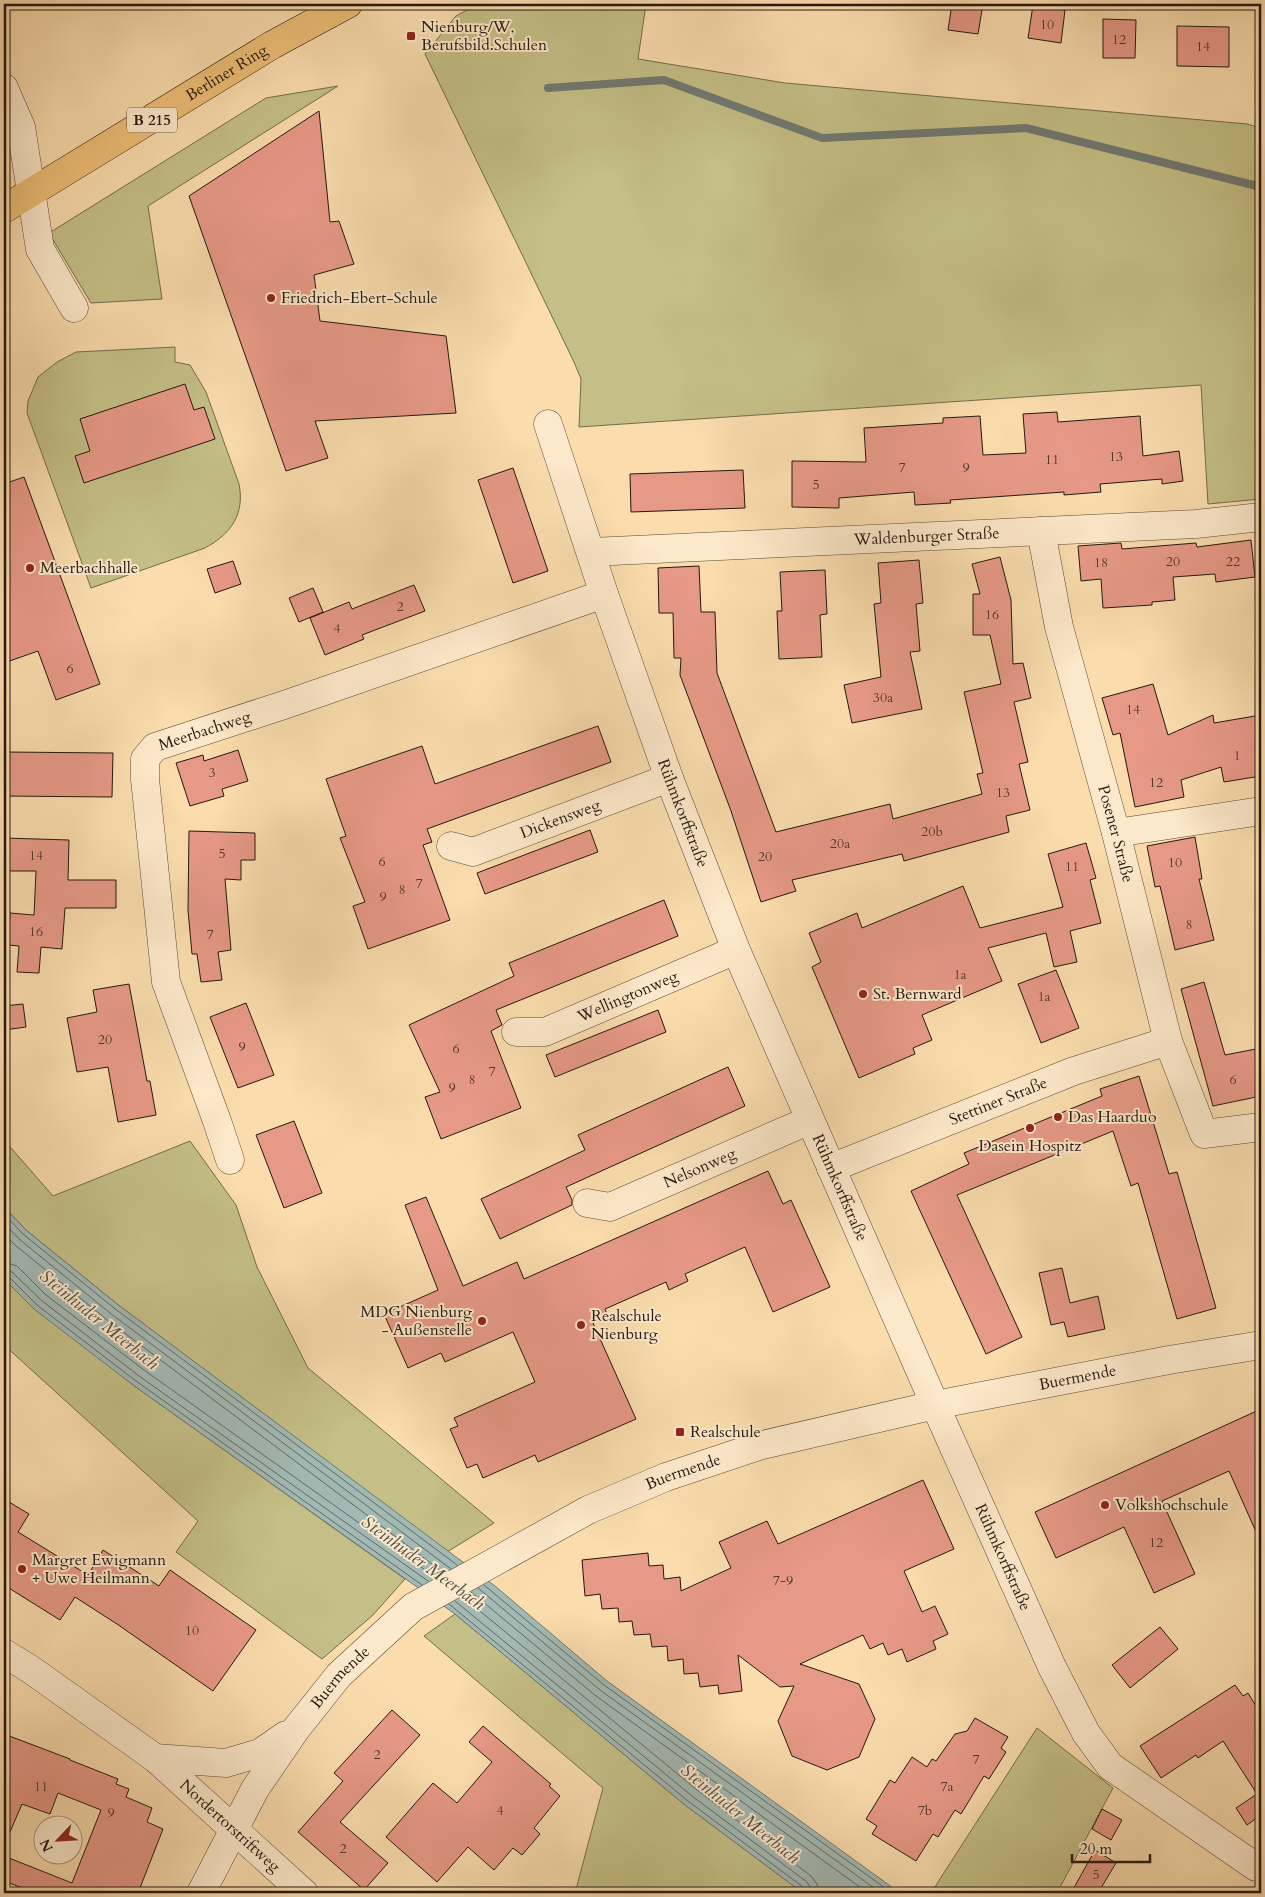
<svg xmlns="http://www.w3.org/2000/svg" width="1265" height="1897" font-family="Cardo,serif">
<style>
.green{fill:#c4bf86;stroke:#746c4a}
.water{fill:#a2b9b4;stroke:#707972}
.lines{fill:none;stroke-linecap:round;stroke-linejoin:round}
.shore{stroke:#636862;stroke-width:1}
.stream{stroke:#707972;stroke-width:8}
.building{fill:#e79987;stroke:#24180f}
.street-casing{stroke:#5a4936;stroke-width:29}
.primary-casing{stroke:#24180f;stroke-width:29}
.street{stroke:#fce8ca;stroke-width:28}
.primary{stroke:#edbe76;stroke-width:28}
.poi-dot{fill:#8f2418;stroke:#fce8ca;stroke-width:2}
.labels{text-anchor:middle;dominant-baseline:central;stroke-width:4;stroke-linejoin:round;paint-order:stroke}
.number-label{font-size:14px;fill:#55382d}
.shield{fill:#fce8ca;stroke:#655647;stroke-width:1}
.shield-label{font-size:15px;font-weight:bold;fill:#24180f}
.poi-label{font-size:16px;fill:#24180f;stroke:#fce8ca;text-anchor:start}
.street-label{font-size:16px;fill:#24180f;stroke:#fce8ca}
.water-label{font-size:18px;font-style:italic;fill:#505049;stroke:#fce8ca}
</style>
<rect width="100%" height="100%" fill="#fadcad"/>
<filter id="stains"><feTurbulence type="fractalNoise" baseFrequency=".004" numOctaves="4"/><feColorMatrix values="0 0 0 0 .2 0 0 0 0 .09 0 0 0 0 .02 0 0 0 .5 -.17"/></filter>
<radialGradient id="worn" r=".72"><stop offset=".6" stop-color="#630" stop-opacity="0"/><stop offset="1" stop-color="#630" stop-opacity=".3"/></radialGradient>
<!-- green -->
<path class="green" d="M478 4H646L638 59 785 83 1247 124 1261 128V499L1208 504 1201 385 579 427 581 379 574 362 425 54 456 16Z
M338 86 148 206 162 299 91 303 49 233 266 98Z
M175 347V362L190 365 206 392 239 484C245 514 231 534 205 548L91 588 27 413 28 401 38 377 57 362 76 352Z
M4 1140 53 1196 190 1141 236 1205 257 1267 308 1368 494 1523 447 1552 117 1304 26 1230 4 1207Z
M4 1279 133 1385 405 1579 373 1615 322 1659 176 1552 198 1521 4 1345Z
M455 1614 685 1805 803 1893H575L603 1788 424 1636Z
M1037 1728 1113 1788 1057 1893H931Z"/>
<!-- water -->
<path class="water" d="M4 1207 26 1230 117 1304 495 1586 607 1681 900 1893H803L685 1805 455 1614 133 1385 34 1309 4 1279Z"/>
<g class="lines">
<!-- shore -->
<path class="shore" d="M4 1214 23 1234 114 1308 457 1565
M4 1223 19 1239 110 1313 451 1569
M4 1234 15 1245 106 1319 444 1573
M4 1262 17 1266 46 1295 144 1370 435 1577
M4 1270 12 1272 41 1300 139 1376 428 1581
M4 1276 9 1277 37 1305 136 1381 422 1585
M484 1585 604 1685 892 1893
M478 1588 600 1690 881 1893
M471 1592 596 1696 868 1893
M463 1597 697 1790 811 1876 817 1884 819 1893
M455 1601 692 1796 807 1882 810 1887 811 1893
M449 1604 688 1801 803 1887 805 1893"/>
<!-- stream -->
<path class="stream" d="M548 88 664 80 822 138 1026 128 1261 187"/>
</g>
<!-- building -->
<path class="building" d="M952 4H983L978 34 948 30Z
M1033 5 1065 10 1061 43 1028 38Z
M1103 19 1136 20 1135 58H1103Z
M1177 26 1229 27V67L1177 66Z
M319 111 330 222 339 221 354 264 314 275 320 321 446 336 456 413 315 421 328 458 286 471 189 196Z
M185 384 194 410 204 407 215 439 84 483 75 456 90 451 80 419Z
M1057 412 1058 422 1140 416 1143 456 1179 451 1183 481 1162 484V479L1100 484 1101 492 1064 495V492L950 500 951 503 915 505 914 492 839 498V508L792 507V461L866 462 864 428 943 423V418L980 416 983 455 1026 453 1023 414Z
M513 468 548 571 513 583 478 480Z
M743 470 745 508 631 512 630 474Z
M24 477 100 684 56 700 38 651 4 663V484Z
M1251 540 1255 577 1216 582 1215 574 1173 577 1175 600 1152 602V605L1103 608 1101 579 1081 581 1078 546 1121 543 1122 549 1196 543 1197 547Z
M1000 557 1011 600 1013 664 1023 663 1031 698 1014 702 1028 762 1019 764 1030 810 1006 816 1009 832 904 861 902 854 792 880 796 891 761 902 731 811 680 675 681 658H674L673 613H659L658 568 699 566 701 612H715L717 673 776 832 890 804 893 819 982 794 977 774 983 773 964 692 1001 684 990 635H973V594H980L972 564Z
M919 560 923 603 916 604 920 651 910 652 922 709 852 723 844 685 881 677 874 604 881 603 878 563Z
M233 561 241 584 215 593 207 569Z
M825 570 827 614 820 615 822 657 779 659 777 611H782L780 572Z
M414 585 425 611 362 635 364 639 325 655 310 618 349 602 352 609Z
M313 588 323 612 299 622 289 598Z
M1153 684 1168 735 1213 715 1214 723 1261 715V776L1224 782 1221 767 1181 780 1184 797 1135 807 1120 733 1113 735 1102 698Z
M598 726 611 762 427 829 432 842 423 845 450 920 368 949 353 906 365 902 340 838 346 836 326 779 422 746 435 784Z
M238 750 248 781 222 789 224 796 190 806 176 763 203 755 204 761Z
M4 752 113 753 112 797 4 796Z
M590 830 598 852 485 894 477 873Z
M189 831 255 833V860H241V880L225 879 231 950 218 952 222 980 201 982 197 954H192L188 910Z
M1195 837 1202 879H1199L1214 940 1175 950 1160 886 1155 887 1147 846Z
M4 838 69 840 68 880H116V908H65L62 949 41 947 39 973 17 972 19 946 8 945 10 913 34 915 36 871H4Z
M1086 843 1096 878 1090 880 1101 923 1070 931 1077 962 1054 967 1046 933 988 948 1002 981 922 1015 932 1040 913 1048 915 1054 859 1078 812 967 821 962 809 933 857 913 862 928 963 886 980 928 1063 907 1048 854Z
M664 900 678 936 496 1010 502 1025 491 1031 521 1108 441 1139 425 1097 440 1092 409 1025 514 976 509 963Z
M1056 970 1079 1028 1041 1043 1018 984Z
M1204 982 1225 1055 1261 1048V1096L1213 1106 1181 989Z
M129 984 147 1081H150L156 1115 118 1122 108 1067 77 1072 67 1018 97 1012 93 990Z
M246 1003 274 1075 238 1088 210 1017Z
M23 1004 26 1027 4 1030V1006Z
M658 1010 666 1032 555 1077 546 1055Z
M728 1067 745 1106 566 1187 572 1200V1205L500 1239 481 1199 585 1150 578 1135Z
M1139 1076 1169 1174 1177 1172 1216 1308 1177 1319 1138 1183 1131 1186 1113 1131 957 1195 1022 1337 986 1354 911 1191 969 1164 964 1153 1102 1096 1100 1089Z
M294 1121 322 1193 284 1208 256 1135Z
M768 1171 783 1204 791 1200 830 1287 773 1312 745 1247 685 1274 688 1281 669 1290 666 1282 605 1309 608 1317 593 1323 636 1419 538 1462 535 1455 483 1478 477 1464 467 1468 450 1429 458 1426 454 1418 535 1382 513 1332 445 1362 441 1353 408 1368 384 1314 438 1290 405 1205 426 1197 463 1286 517 1262 524 1279Z
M1062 1268 1070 1303 1098 1296 1105 1329 1068 1337 1064 1322 1051 1325 1039 1273Z
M1261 1409V1543L1229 1471 1162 1501 1195 1574 1154 1593 1124 1527 1056 1558 1035 1512Z
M923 1480 954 1549 904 1571 922 1612 935 1606 948 1634 933 1641 936 1649 907 1662 902 1649 888 1655 883 1643 870 1649 863 1635 800 1664 859 1684 875 1719 859 1757 827 1770 792 1756 778 1721 794 1686 780 1687 738 1655 742 1691 719 1694 718 1685 700 1687 698 1673 684 1674 683 1659 668 1661 667 1646 652 1647 650 1634 634 1635 632 1621 619 1622 618 1608 602 1609 600 1594 585 1596 582 1560 648 1553 649 1566 663 1565 664 1579 680 1577 681 1591 731 1568 719 1542 767 1521 778 1544Z
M4 1499 29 1514 18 1532 88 1575 103 1550 159 1586 170 1570 256 1630 213 1691 117 1624 75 1597 60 1620 4 1585Z
M1160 1627 1178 1649 1130 1688 1112 1665Z
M1235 1685 1243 1696 1248 1693 1261 1714V1815L1247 1825 1236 1808 1257 1794 1223 1741 1198 1758 1196 1755 1161 1778 1140 1746Z
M392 1710 420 1735 340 1822 388 1863 364 1890 298 1832 343 1781 334 1773Z
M975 1718 1008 1737 1001 1748 1006 1752 989 1779 984 1776 961 1814 955 1810 938 1837 933 1834 916 1861 872 1834 877 1826 866 1819 890 1780 895 1783 912 1757 927 1767 932 1759 936 1761 955 1734 967 1731Z
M483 1726 551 1784 549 1786 560 1796 534 1828 540 1834 522 1855 513 1848 494 1870 468 1847 437 1882 386 1837 433 1783 457 1803 492 1762 469 1742Z
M4 1734 70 1759V1760L118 1779 116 1784 129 1789 126 1797 152 1808 147 1822 163 1829 138 1893H36L4 1881V1856L72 1883 101 1810 58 1793 50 1814 22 1804 4 1846Z
M1102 1809 1122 1820 1111 1840 1092 1829Z
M1095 1850 1116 1863 1098 1893H1071Z"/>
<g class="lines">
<!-- street casing -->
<g class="street-casing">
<g id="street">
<path d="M4 88 21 127 40 249 74 308"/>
<path id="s1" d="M548 424 604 594 669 778 736 950 935 1405 1052 1667 1086 1733 1110 1766 1256 1867 1261 1863"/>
<path id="s2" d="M1041 531 1059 627 1116 833 1168 1041 1204 1134 1261 1127"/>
<path id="s3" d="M591 552 1196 524 1261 517"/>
<path d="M1116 833 1261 811"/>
<path id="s4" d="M451 846 473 852 669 778"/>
<path id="s5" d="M516 1032H545L736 950"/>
<path id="s6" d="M230 1160 217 1121 166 982 145 779V759L155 747 284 705 604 594"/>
<path id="s7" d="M831 1168 1074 1071 1168 1041"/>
<path id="s8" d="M587 1203 610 1207 810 1120"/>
<path id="s9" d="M4 1653 30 1669 155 1758 304 1893"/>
<path d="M155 1758 226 1763 260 1753 286 1735"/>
<path id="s10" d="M201 1893 255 1789 296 1729 339 1675 413 1607 588 1510 666 1477 762 1445 935 1405 1169 1360 1261 1345"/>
</g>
</g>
<!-- primary casing -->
<g class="primary-casing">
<g id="primary">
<path id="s11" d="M4 209 272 45 348 4"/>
</g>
</g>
<!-- street -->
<use href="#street" class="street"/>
<!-- primary -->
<use href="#primary" class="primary"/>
</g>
<!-- markers -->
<g class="poi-dot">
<rect x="406" y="31" width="10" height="10" rx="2.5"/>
<circle cx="271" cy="298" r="5"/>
<circle cx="30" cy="568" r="5"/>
<circle cx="863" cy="994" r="5"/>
<circle cx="1058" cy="1117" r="5"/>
<circle cx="1030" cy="1128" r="5"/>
<circle cx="482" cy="1321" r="5"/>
<circle cx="581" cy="1325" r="5"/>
<rect x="675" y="1427" width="10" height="10" rx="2.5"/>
<circle cx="1105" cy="1505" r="5"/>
<circle cx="22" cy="1569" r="5"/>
</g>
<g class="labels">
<!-- number labels -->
<g class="number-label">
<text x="1047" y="24">10</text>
<text x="1119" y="39">12</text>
<text x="1203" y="46">14</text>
<text x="1116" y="456">13</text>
<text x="1052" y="459">11</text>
<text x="902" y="467">7</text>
<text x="966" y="467">9</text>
<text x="816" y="484">5</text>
<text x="1173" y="561">20</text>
<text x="1233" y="561">22</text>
<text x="1101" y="562">18</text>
<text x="400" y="606">2</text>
<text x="992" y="614">16</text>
<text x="337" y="628">4</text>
<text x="70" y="668">6</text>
<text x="883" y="697">30a</text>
<text x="1133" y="709">14</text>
<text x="1237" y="755">1</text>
<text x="212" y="772">3</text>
<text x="1156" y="782">12</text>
<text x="1003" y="792">13</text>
<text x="932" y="831">20b</text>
<text x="840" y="843">20a</text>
<text x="222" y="853">5</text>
<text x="36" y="855">14</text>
<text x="765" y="856">20</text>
<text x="382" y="861">6</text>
<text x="1175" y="862">10</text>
<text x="1072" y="866">11</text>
<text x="419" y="883">7</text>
<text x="402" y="889">8</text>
<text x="383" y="896">9</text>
<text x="1189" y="924">8</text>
<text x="36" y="931">16</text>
<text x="210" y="934">7</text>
<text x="960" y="974">1a</text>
<text x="1044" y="996">1a</text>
<text x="105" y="1039">20</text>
<text x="242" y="1046">9</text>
<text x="456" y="1048">6</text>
<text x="492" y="1071">7</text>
<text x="472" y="1079">8</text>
<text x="1233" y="1079">6</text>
<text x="452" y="1087">9</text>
<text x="1156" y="1542">12</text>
<text x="783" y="1580">7-9</text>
<text x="192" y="1630">10</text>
<text x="377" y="1754">2</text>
<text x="976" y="1759">7</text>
<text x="41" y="1786">11</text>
<text x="947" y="1786">7a</text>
<text x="500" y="1810">4</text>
<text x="925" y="1810">7b</text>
<text x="111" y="1812">9</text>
<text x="343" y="1848">2</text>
<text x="1096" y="1874">5</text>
</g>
<!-- shield labels -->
<rect class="shield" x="127" y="107.5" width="50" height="25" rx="4"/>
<g class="shield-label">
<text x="152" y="120">B 215</text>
</g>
<!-- poi labels -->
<g class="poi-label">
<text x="421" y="27">Nienburg/W,<tspan x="421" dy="18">Berufsbild.Schulen</tspan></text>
<text x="281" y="298">Friedrich-Ebert-Schule</text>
<text x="40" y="568">Meerbachhalle</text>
<text x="873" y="994">St. Bernward</text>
<text x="1068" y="1117">Das Haarduo</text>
<text x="1030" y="1146" text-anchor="middle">Dasein Hospitz</text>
<text x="472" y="1312" text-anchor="end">MDG Nienburg<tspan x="472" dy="18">- Außenstelle</tspan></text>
<text x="591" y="1316">Realschule<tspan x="591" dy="18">Nienburg</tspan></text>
<text x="690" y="1432">Realschule</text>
<text x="1115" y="1505">Volkshochschule</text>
<text x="32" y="1560">Margret Ewigmann<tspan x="32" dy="18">+ Uwe Heilmann</tspan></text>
</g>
<!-- street labels -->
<g class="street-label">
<text stroke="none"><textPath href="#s11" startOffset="261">Berliner Ring</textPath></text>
<text stroke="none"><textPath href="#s3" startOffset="336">Waldenburger Straße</textPath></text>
<text stroke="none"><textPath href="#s6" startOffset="481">Meerbachweg</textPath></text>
<text stroke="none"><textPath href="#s1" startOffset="412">Rühmkorffstraße</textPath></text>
<text stroke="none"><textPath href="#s4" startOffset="116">Dickensweg</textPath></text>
<text stroke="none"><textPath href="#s2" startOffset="312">Posener Straße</textPath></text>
<text stroke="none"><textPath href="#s5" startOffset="119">Wellingtonweg</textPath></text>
<text stroke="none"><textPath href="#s7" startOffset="180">Stettiner Straße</textPath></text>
<text stroke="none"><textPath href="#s8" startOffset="121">Nelsonweg</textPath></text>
<text stroke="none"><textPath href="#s1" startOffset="818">Rühmkorffstraße</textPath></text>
<text stroke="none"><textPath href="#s10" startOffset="1068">Buermende</textPath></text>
<text stroke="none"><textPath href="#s10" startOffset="662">Buermende</textPath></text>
<text stroke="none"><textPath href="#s1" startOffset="1222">Rühmkorffstraße</textPath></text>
<text stroke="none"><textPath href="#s10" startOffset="258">Buermende</textPath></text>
<text stroke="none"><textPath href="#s9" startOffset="285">Nordertorstriftweg</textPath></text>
</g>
<!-- water labels -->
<g class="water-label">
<text transform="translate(99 1320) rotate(39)">Steinhuder Meerbach</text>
<text transform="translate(423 1563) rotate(36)">Steinhuder Meerbach</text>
<text transform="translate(740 1814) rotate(39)">Steinhuder Meerbach</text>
</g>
</g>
<!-- margin -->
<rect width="1265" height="1897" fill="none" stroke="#fadcad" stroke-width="20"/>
<rect x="5" y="5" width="1255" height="1887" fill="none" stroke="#24180f" stroke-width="2.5"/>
<rect x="10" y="10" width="1245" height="1877" fill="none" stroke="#24180f"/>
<!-- north arrow -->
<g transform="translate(58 1840) rotate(245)"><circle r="24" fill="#fce8ca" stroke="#a6957f"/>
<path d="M0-4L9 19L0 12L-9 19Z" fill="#8f2418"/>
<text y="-8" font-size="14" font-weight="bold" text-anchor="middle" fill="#24180f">N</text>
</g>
<!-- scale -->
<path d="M1072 1854v8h78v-8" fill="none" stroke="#24180f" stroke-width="2.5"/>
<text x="1080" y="1854" font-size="15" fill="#24180f" stroke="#fce8ca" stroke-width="4" paint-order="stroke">20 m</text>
<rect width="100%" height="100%" filter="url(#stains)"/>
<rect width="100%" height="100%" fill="url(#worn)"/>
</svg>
